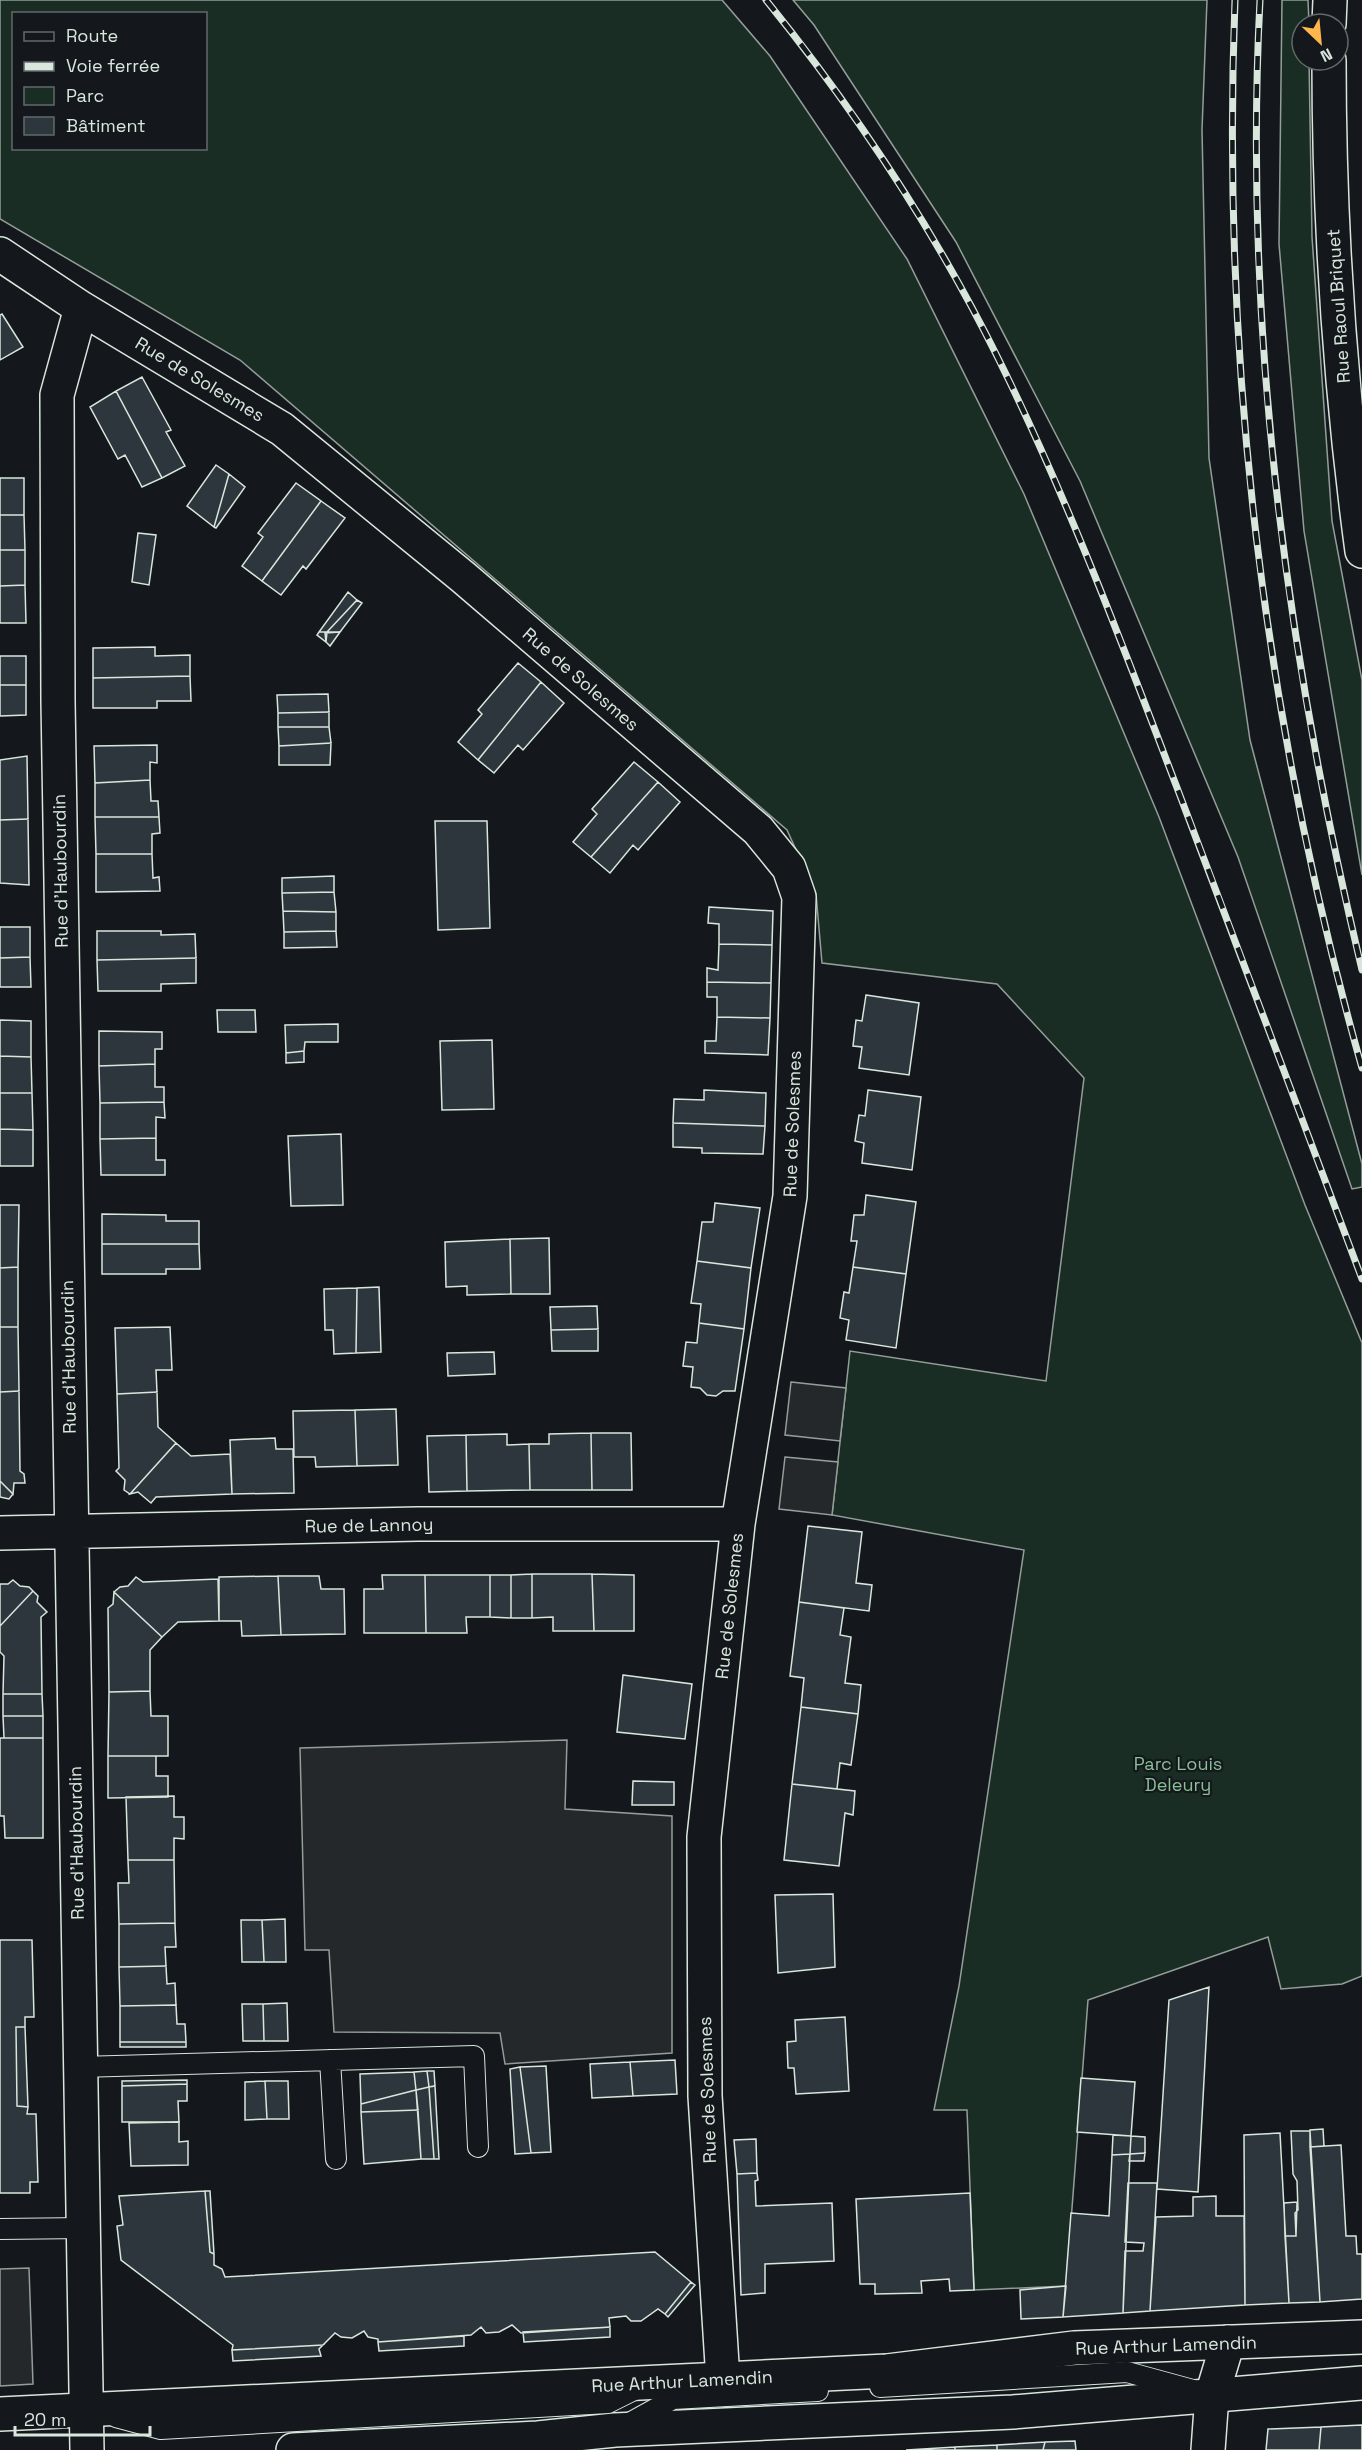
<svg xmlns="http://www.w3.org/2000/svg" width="1362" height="2450" font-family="'Space Grotesk',sans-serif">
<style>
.green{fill:#1a2d24;stroke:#939e99;stroke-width:1.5;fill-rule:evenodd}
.parking{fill:#24282b;stroke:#939e99;stroke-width:1.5}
.building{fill:#2c363c;stroke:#d8e6dc;stroke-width:1.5}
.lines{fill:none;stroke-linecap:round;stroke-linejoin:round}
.service-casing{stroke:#d8e6dc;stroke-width:22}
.minor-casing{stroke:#d8e6dc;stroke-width:36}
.tertiary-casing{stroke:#d8e6dc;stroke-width:36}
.secondary-casing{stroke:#d8e6dc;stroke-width:36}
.service{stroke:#14181c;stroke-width:20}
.minor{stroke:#14181c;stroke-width:33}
.tertiary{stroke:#14181c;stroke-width:33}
.secondary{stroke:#14181c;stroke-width:33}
.rail-casing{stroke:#d8e6dc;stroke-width:7}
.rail{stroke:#14181c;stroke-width:4.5;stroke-dasharray:14;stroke-linecap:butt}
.labels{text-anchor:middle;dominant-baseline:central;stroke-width:4.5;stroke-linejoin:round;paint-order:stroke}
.street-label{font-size:18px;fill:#d8e6dc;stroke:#14181c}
.park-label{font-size:18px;fill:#8ac095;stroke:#14181c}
</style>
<rect width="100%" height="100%" fill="#14181c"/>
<!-- green -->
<path class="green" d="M0 0H722L770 56 907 259 1024 494 1159 817 1305 1205 1362 1343V1976L1342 1984 1281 1989 1268 1937 1088 2000 1066 2286 974 2290 967 2110H934L959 1986 1024 1550 832 1515 850 1351 1046 1381 1084 1078 997 984 822 963 816 894 787 830 240 360 0 219ZM14 14H206V148H14Z
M793 0H1207L1202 130 1209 458 1250 740 1362 1164V1187L1352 1189 1238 857 1080 481 956 242 814 25Z
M1282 0H1308L1309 24H1302V60H1309L1312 237 1332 521 1362 680V875L1304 531 1279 244Z"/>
<!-- parking -->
<path class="parking" d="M791 1382 846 1388 840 1441 785 1435Z
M785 1457 838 1462 832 1515 779 1509Z
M567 1740 565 1809 672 1816V2053L505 2064 500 2033 334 2032 329 1950H305L300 1748Z
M29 2268 33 2384 0 2386V2269Z"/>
<!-- building -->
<path class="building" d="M2 314 23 347 0 360V315Z
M142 377 171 430 166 432 185 466 162 478 116 391Z
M116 391 162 478 142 487 125 455 118 459 90 407Z
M216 465 229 474 214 527 187 506Z
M229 474 245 487 216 528 214 527Z
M0 478H24V515H0Z
M296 483 321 501 262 581 242 566 263 537 258 533Z
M321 501 345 518 306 569 303 566 281 595 262 581Z
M0 515H24L25 550H0Z
M138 533 156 535 149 585 132 582Z
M0 550H25V585L0 586Z
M25 585 26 623H0V586Z
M348 592 357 600 327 632H319Z
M357 600 362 603 340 632H327Z
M319 632H327L326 642 317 635Z
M340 632 330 646 326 642 325 633Z
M155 647V656L190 655V676L93 678V648Z
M0 656H26V685H0Z
M518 663 541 682 478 760 458 742 482 714 478 710Z
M190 676 191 701H157V708H93V678Z
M541 682 564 703 523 750 518 745 494 773 478 760Z
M0 685H26V715L0 716Z
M328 694 329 712 278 713 277 695Z
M329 712V727H278V713Z
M278 727H329L331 743 279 746Z
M331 743 330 765H279V746Z
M157 745V763L150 762V780L95 783 94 746Z
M27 756 28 819 0 820V760Z
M634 762 658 782 591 857 573 842 597 814 592 809Z
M150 780 151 801H158L159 817H95V783Z
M658 782 680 802 638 850 633 845 610 873 591 857Z
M95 817H159L160 833 152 834V854H96Z
M28 819 29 885 0 883V820Z
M435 821H487L490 928 438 930Z
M96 854H152L153 878 159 877 160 891 96 892Z
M334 876V892L282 893V878Z
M334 892 336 912 283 911 282 893Z
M709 907 773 911 772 945 719 944V924L708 923Z
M283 911 336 912V931L284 932Z
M0 927H30V957L0 958Z
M97 931H161V935L195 934 196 958 97 960Z
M336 931 337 947 284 948V932Z
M719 944 772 945 771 983 707 982V968L718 970Z
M30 957 31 987H0V958Z
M196 958V983L161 984V991H98L97 960Z
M707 982 771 983 770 1018 717 1017V997H707Z
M866 995 919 1003 909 1075 859 1068 862 1047 853 1046 856 1020 862 1021Z
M217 1010H255L256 1032H218Z
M717 1017 770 1018 768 1055 705 1053V1041H716Z
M0 1020 31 1021V1057L0 1056Z
M338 1024V1042H305L304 1051 286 1053 285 1025Z
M99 1031 162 1032V1049H155V1064L99 1066Z
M492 1040 494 1109 442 1110 440 1041Z
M304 1051V1062L286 1063V1053Z
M0 1056 31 1057 32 1093H0Z
M155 1064V1087H164V1102L100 1103 99 1066Z
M704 1090 766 1093 765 1126 673 1123 674 1099 704 1100Z
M868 1090 921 1097 912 1170 862 1163 864 1143 855 1141 859 1115 865 1116Z
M0 1093H32L33 1130 0 1129Z
M164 1102 165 1118 156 1117V1138L100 1139V1103Z
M673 1123 765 1126 763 1154 702 1153V1148L673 1147Z
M0 1129 33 1130V1166H0Z
M341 1134 343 1205 291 1206 288 1136Z
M156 1138V1160H165V1175H101L100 1139Z
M866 1195 916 1202 906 1274 853 1267 857 1241H851L854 1215H864Z
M715 1203 760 1208 751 1268 697 1261 702 1222H713Z
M0 1205H19L18 1267 0 1268Z
M102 1214 166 1215V1221H199V1244H102Z
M549 1238 550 1294H511L510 1239Z
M510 1239 511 1294 467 1295V1286L446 1287 445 1242Z
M102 1244H199L200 1269H166V1274H102Z
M697 1261 751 1268 744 1329 699 1323 701 1304 691 1303Z
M18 1267V1327H0V1268Z
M853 1267 906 1274 896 1348 846 1340 849 1320 840 1318 844 1292 849 1293Z
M379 1287 381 1352 356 1353 357 1288Z
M357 1288 356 1353 334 1354 333 1330H325L324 1289Z
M597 1306 598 1329 551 1330 550 1307Z
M699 1323 744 1329 735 1391H723L716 1396 707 1395 700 1388 691 1387 693 1367 683 1366 686 1342 697 1343Z
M0 1327H18L19 1391 0 1392Z
M170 1327 172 1370H156L157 1392 117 1394 115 1328Z
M598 1329V1351H552L551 1330Z
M494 1352 495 1374 448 1376 447 1353Z
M19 1391 20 1471 24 1474 25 1483H14L13 1494 0 1481V1392Z
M157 1392 158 1427 176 1443 130 1494 124 1490 125 1480 116 1471 119 1468 117 1394Z
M396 1409 398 1465 357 1466 355 1410Z
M355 1410 357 1466 316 1467 315 1457H294L293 1411Z
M591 1433H631L632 1490H592Z
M591 1433 592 1490H530L529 1444H549V1434Z
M507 1434V1445L529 1444 530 1490 467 1491 466 1435Z
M466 1435 467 1491 429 1492 427 1436Z
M275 1438 276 1449H293L294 1493 232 1494 230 1440Z
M176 1443 191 1456 230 1454 232 1494 156 1497 151 1503 138 1492 130 1494Z
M0 1481 13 1494 9 1499 0 1497Z
M808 1526 862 1532 856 1583 872 1585 869 1611 799 1602Z
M532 1574V1618H511V1575Z
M532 1574H592L594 1631H553V1617L532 1618Z
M592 1574 634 1575V1631H594Z
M382 1575H425L426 1633H364V1589H383Z
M425 1575H490V1617H466L467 1633H426Z
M490 1575H511V1618L490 1617Z
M278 1576H319L321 1589H344L345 1634 281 1635Z
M278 1576 281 1635 242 1636 241 1621H219V1577Z
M136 1577 143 1582 218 1579 219 1621 178 1622 162 1637 114 1592 120 1587 128 1586Z
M13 1580 20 1586 29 1587 33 1591 0 1626V1584H8Z
M33 1591 38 1596 37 1602 47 1612 41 1617 42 1694H3L4 1656 0 1652V1626Z
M114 1592 162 1637 150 1650V1691L109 1692 108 1608 113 1604Z
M799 1602 844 1608 840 1635 851 1637 845 1683 861 1685 858 1714 801 1707 804 1678 790 1676Z
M623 1675 692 1684 685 1739 617 1732Z
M150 1691 151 1716H168V1756H108L109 1692Z
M3 1694H42L43 1716H3Z
M801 1707 858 1714 851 1765 840 1763 837 1789 792 1784Z
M3 1716H43V1738H4Z
M0 1738H43V1838H5L4 1816H0Z
M108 1756H156V1776H168V1797L108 1798Z
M633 1781 674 1782V1805H632Z
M792 1784 855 1791 853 1815 845 1813 839 1866 784 1860Z
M174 1796V1817H184V1839L174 1838V1860H128L126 1797Z
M128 1860H174L175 1923 119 1924 118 1883H129Z
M833 1894 835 1967 778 1973 775 1895Z
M285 1919 286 1962H264L262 1920Z
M241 1920H262L264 1962H242Z
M175 1923 176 1947H165L166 1966 119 1967V1924Z
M0 1940H32L34 2017H25V2027H16L17 2106 28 2107 27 2114H36L38 2182H30V2193H0Z
M166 1966 167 1984 175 1983 176 2005 120 2006 119 1967Z
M1209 1987 1198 2192 1157 2189 1169 2000Z
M287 2003 288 2041H264L263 2004Z
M242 2004H263L264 2041H243Z
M176 2005 177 2024H185L186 2042H120V2006Z
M845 2017 849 2091 796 2094 794 2068H788L787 2042 796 2041 795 2020Z
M16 2027H25L28 2107 17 2106Z
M120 2042H186V2047H120Z
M675 2060 677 2094 633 2096 630 2062Z
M630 2062 633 2096 592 2098 590 2064Z
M546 2066 551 2152 531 2153 520 2067Z
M520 2067 531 2153 515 2154 510 2069Z
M427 2071 429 2087 416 2090 414 2072Z
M427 2071H434L435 2086 429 2087Z
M414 2072 416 2090 361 2104 360 2074Z
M1081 2078 1135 2082 1131 2136 1077 2132Z
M187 2080V2084L122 2086V2081Z
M265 2081 267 2119 245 2120V2082Z
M265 2081H288L289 2119H267Z
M187 2084V2101H178L179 2122H122V2086Z
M435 2086 439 2159H434L429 2087Z
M429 2087 434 2159H421L416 2090Z
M416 2090 418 2110 361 2112V2104Z
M418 2110 421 2159 364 2164 361 2112Z
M179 2122V2142L188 2141V2165L131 2166 129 2123Z
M1323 2129 1324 2146 1310 2147V2130Z
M1291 2131H1310L1320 2302 1289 2303 1285 2236H1296L1295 2213 1298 2210 1297 2181 1293 2174Z
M1280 2133 1289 2303 1245 2305 1244 2135Z
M1113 2135 1131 2136 1130 2154 1112 2155Z
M1131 2136 1145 2137V2153L1130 2154Z
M756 2139 757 2173 737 2174 734 2140Z
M1341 2145 1346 2236H1356L1357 2254H1362V2299L1320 2302 1310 2147Z
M1145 2153 1144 2161H1129L1130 2154Z
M1130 2154 1123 2313 1063 2317 1071 2213 1109 2216 1112 2155Z
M757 2173 758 2180 755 2181 756 2206 832 2203 834 2261 765 2264V2293L741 2295 737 2174Z
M1128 2183H1157L1150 2311 1123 2313 1125 2251H1143L1144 2243 1125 2242Z
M205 2191H210L214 2254 210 2252Z
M205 2191 210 2252 214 2254V2265L222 2269 225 2277 655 2252 691 2282 665 2314 658 2309 641 2321H631L626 2316 609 2318 610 2327 521 2333 512 2325 499 2332 486 2333 481 2327 471 2335 378 2342V2339L368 2337 364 2331 352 2338 341 2337 335 2333 323 2345 232 2350 233 2345 121 2260 117 2226 123 2225 119 2196Z
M970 2193 974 2290 950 2291 949 2279 921 2281 922 2293 875 2294V2284H860L856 2199Z
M1216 2196V2216H1244L1245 2305 1150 2311 1156 2217 1193 2216V2197Z
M1297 2202 1296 2236H1285L1284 2203Z
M691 2282 695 2285 668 2317 665 2314Z
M1066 2286 1063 2317 1021 2319 1020 2290Z
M610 2327V2337L524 2342 523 2332Z
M464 2336V2346L379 2351 378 2342Z
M323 2345 319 2349 321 2356 233 2361 232 2350Z
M1362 2425V2450H1319L1321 2427Z
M1321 2427 1319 2450H1266L1268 2429Z
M1075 2441 1076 2450H1043L1045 2442Z
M1045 2442 1043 2450H997V2445Z
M997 2445V2450H955V2447Z
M955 2447V2450H906Z"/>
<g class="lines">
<!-- service casing -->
<g class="service-casing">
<path id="service" d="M330 2060 336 2159
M80 2067 474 2056 478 2147
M0 2229 84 2228
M880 2387 1127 2372 1193 2390
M116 2417 161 2429 608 2403 636 2389
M626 2425 673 2399 818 2391"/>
</g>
<!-- minor casing -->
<g class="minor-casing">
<path id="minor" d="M0 254 81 308 282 429 463 577 758 830 789 868 799 897 790 1196 738 1524 704 1837 705 2096 723 2380
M81 308 57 395 58 701 87 2450
M0 1533 418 1524H738
M1208 2450 1212 2395 1228 2342"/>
</g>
<!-- tertiary casing -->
<g class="tertiary-casing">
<path id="tertiary" d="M1329 24 1330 0
M1329 60C1329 224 1340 388 1362 551"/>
</g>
<!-- secondary casing -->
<g class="secondary-casing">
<path id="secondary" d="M0 2414 887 2371 1074 2348 1362 2337
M293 2450 538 2438 615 2430 1013 2412 1362 2383"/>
</g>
<!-- service -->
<use href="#service" class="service"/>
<!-- minor -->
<use href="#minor" class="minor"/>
<!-- tertiary -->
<use href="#tertiary" class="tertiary"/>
<!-- secondary -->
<use href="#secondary" class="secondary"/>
<!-- rail casing -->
<g class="rail-casing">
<path id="rail" d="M766 0C855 110 935 231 998 358 1067 497 1121 641 1176 785 1239 950 1300 1114 1362 1279
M1235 0C1221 360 1264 721 1362 1068
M1260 0C1243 327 1286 653 1362 970"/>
</g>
<!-- rail -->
<use href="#rail" class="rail"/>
</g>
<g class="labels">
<!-- street labels -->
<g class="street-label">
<text transform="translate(1338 306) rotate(-94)">Rue Raoul Briquet</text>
<text transform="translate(200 379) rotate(31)">Rue de Solesmes</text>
<text transform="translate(581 679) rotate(41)">Rue de Solesmes</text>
<text transform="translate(60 871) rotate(-91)">Rue d'Haubourdin</text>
<text transform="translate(792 1124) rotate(-88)">Rue de Solesmes</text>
<text transform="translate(68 1357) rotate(-91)">Rue d'Haubourdin</text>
<text transform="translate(369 1525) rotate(-1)">Rue de Lannoy</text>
<text transform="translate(729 1606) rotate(-84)">Rue de Solesmes</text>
<text transform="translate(76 1843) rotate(-91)">Rue d'Haubourdin</text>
<text transform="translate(707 2090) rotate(-92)">Rue de Solesmes</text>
<text transform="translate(1166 2345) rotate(-2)">Rue Arthur Lamendin</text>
<text transform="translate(682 2381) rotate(-3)">Rue Arthur Lamendin</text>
</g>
<!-- park labels -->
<g class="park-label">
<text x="1178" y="1763">Parc Louis<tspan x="1178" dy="21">Deleury</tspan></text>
</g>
</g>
<!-- legend -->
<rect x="12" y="12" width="195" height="138" fill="#14181c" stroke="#626a69" stroke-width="1.5"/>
<rect x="24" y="32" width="30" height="9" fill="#14181c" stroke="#626a69" stroke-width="1.5"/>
<text x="66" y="42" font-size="18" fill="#d8e6dc">Route</text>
<rect x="24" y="62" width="30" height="9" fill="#d8e6dc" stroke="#626a69" stroke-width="1.5"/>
<text x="66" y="72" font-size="18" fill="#d8e6dc">Voie ferrée</text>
<rect x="24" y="87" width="30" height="18" fill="#1a2d24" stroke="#626a69" stroke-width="1.5"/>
<text x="66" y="102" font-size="18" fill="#d8e6dc">Parc</text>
<rect x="24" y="117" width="30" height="18" fill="#2c363c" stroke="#626a69" stroke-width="1.5"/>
<text x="66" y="132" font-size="18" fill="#d8e6dc">Bâtiment</text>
<!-- north arrow -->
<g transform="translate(1320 42) rotate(154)"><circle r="28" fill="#14181c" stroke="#626a69" stroke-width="1.5"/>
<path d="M0-4.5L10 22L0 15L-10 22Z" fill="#ffb74d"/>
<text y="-9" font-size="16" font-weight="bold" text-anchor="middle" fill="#d8e6dc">N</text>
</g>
<!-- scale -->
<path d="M15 2426v9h135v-9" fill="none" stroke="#d8e6dc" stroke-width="3"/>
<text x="24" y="2426" font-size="18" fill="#d8e6dc" stroke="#14181c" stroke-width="4.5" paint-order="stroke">20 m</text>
</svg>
